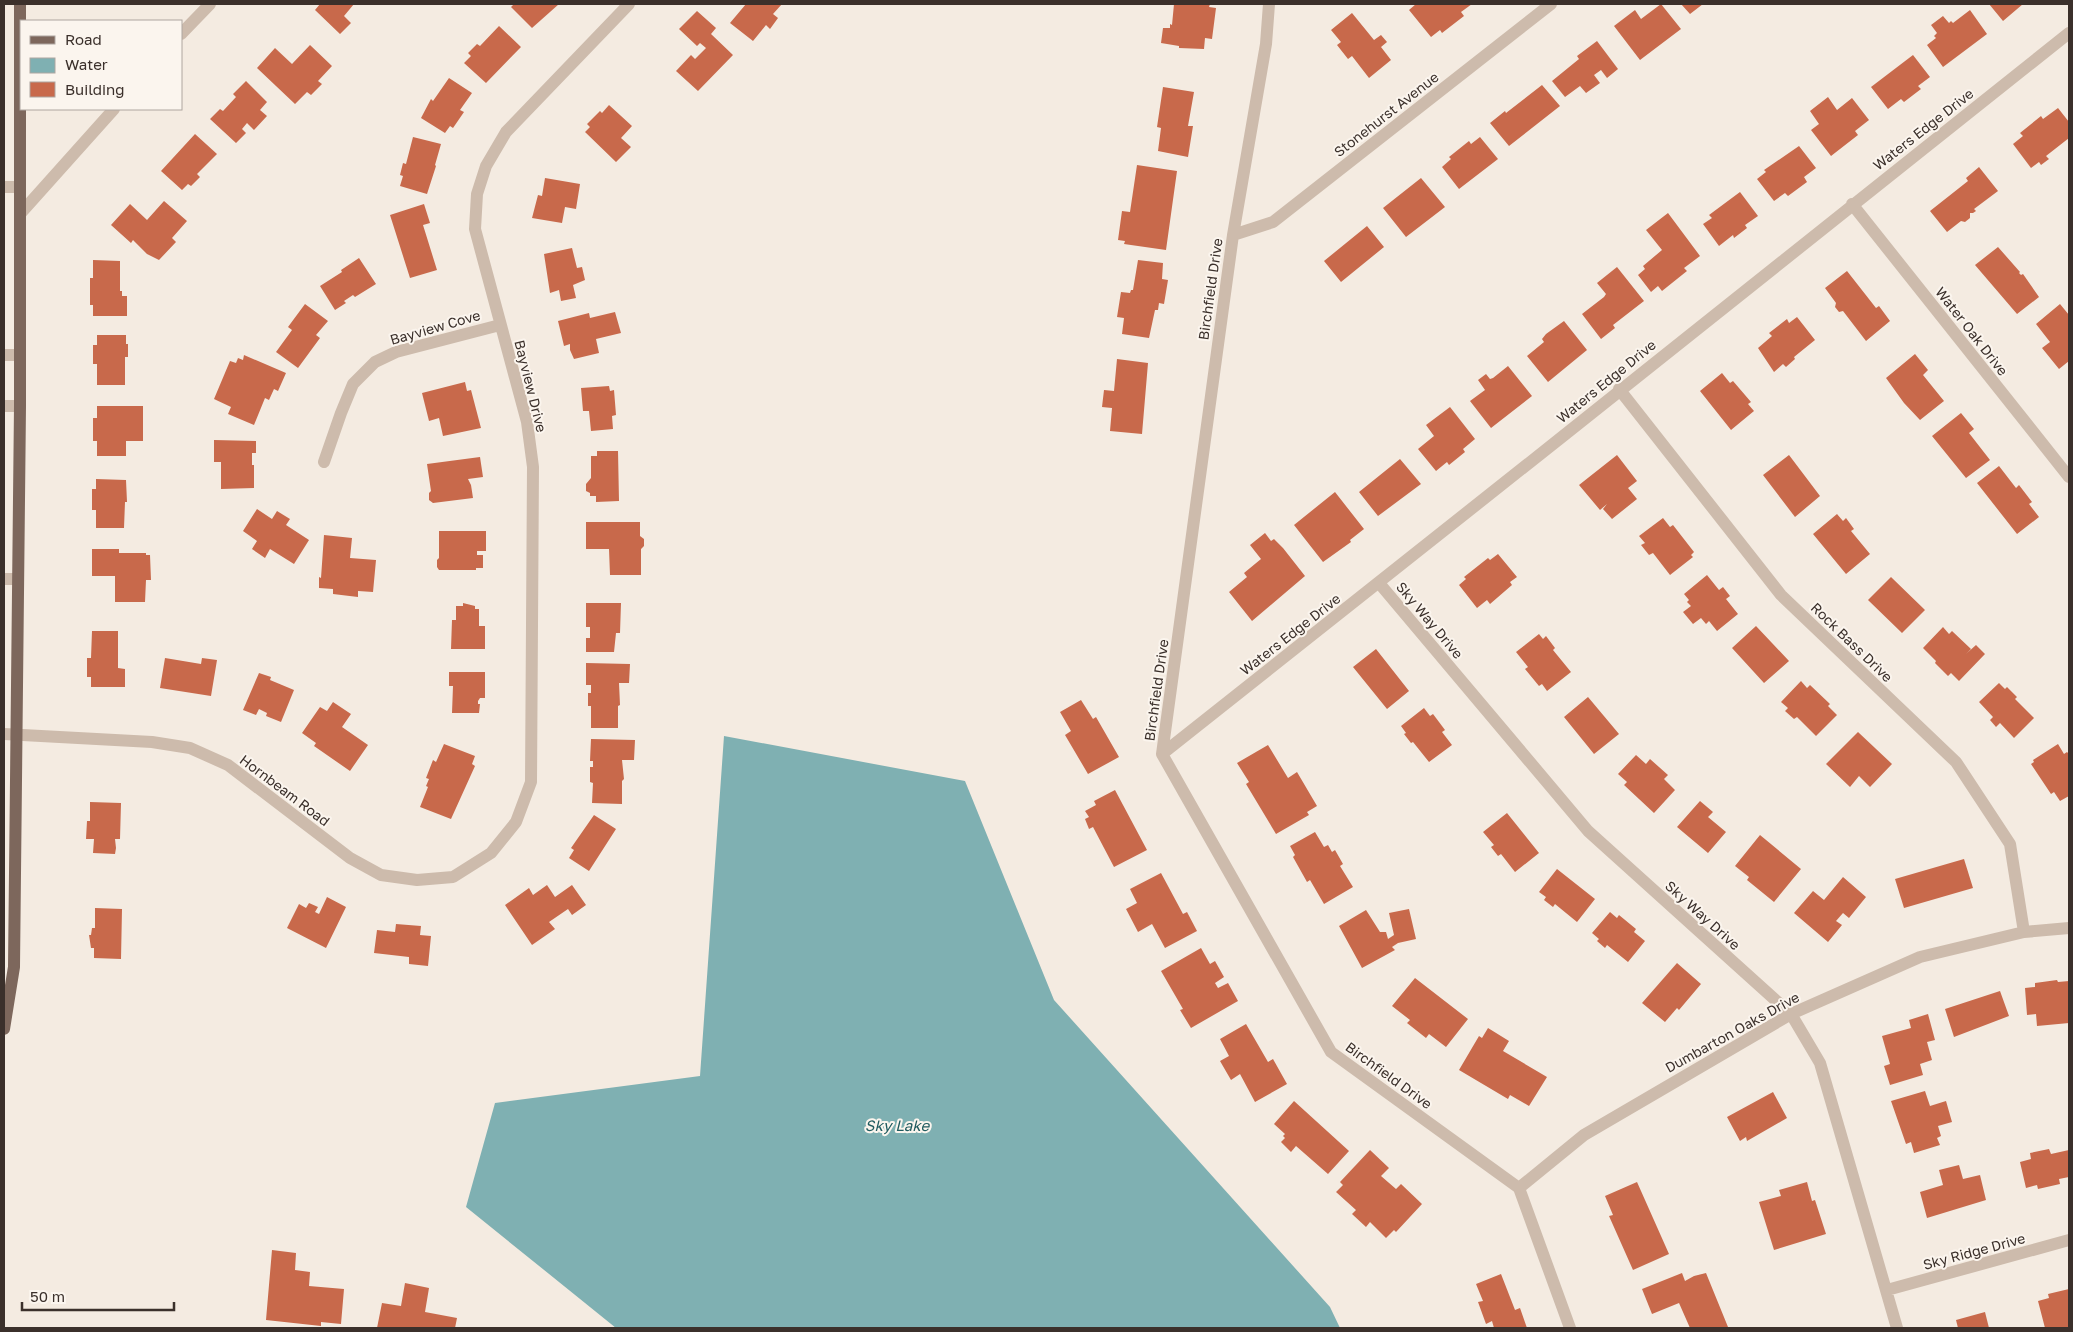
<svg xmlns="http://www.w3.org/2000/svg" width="2073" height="1332" font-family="'Golos Text',sans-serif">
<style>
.water{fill:#7fb0b2}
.building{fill:#c8694b}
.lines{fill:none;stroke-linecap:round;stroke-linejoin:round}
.minor{stroke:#cdbbac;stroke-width:12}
.major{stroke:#7d675c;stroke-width:12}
.labels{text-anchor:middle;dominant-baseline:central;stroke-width:4;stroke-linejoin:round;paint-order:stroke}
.street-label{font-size:14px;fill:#3b302b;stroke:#fbf5ee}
.water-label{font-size:15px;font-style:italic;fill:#1f5a5e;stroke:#fbf5ee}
</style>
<rect width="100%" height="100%" fill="#f4ebe1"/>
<!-- water -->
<path class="water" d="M724 736 965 781 1054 1000 1330 1307 1340 1328H616L466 1207 495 1103 700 1076Z"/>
<!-- building -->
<path class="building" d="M320 4H354L344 16 351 23 340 34 315 10Z
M514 4H559L532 28 511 7Z
M746 4H782L773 14 778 18 770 29 766 25 753 41 730 23Z
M1174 4H1210L1209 7 1216 8 1212 39 1205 38 1204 49 1179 48V46L1161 43 1163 28H1170V24L1172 25Z
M1416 4H1472L1461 12 1464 16 1442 33 1440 30 1431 37 1409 10Z
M1661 4 1681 29 1640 60 1614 26 1635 10 1641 19Z
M1681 4H1703L1690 14Z
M1989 4H2023L2003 21Z
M1970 10 1987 34 1943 67 1927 45 1936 38 1934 36 1937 33 1931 25 1943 16 1949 23 1951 21 1953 23Z
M697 11 716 28 711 34 733 55 698 91 676 71 691 55 695 59 706 48 700 43 697 46 679 29Z
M1352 13 1374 40 1381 35 1387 42 1381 47 1391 60 1369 78 1352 56 1348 59 1337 45 1341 42 1331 30Z
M499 26 521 47 486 83 464 63 471 56 468 53 477 44 480 46Z
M1597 41 1618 69 1607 78 1601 70 1594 75 1600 83 1586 93 1580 86 1565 97 1552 81 1579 59 1577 56Z
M310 45 332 66 318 81 322 84 311 95 307 92 295 104 257 68 275 48 292 64Z
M1913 55 1930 77 1918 86 1921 89 1904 102 1901 99 1888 109 1871 87Z
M449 78 472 93 460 110 464 112 453 128 450 126 445 133 421 118 431 99 433 101Z
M246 81 267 102 260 110 267 116 254 130 247 123 242 129 246 133 236 143 210 119 220 109 223 111 236 97 233 94Z
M1542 85 1560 106 1509 146 1490 123 1505 111 1506 113Z
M1163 87 1194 92 1188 126H1193L1188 157 1158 151 1161 128 1157 127Z
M1828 97 1837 110 1852 98 1869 120 1855 131 1858 135 1831 156 1811 130 1819 124 1810 111Z
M609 105 632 126 621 138 631 147 616 162 585 132 590 127 587 124 600 111 602 113Z
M2058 108 2069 122V138L2046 156 2049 159 2041 165 2039 162 2031 168 2013 144 2023 136 2020 133 2041 116 2043 119Z
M195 134 217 154 197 174 200 177 191 186 188 184 182 190 161 171Z
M413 137 441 144 435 165 436 166 427 194 400 186 403 176 400 175 403 163 406 164Z
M1480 137 1498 159 1459 189 1442 167 1451 159 1449 157 1469 141 1471 144Z
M1799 146 1816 168 1804 177 1807 182 1788 196 1785 193 1774 201 1757 179 1766 172 1764 170Z
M1137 165 1177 171 1166 250 1124 244 1125 241 1118 240 1122 211 1130 212Z
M1979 167 1998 191 1974 209 1976 211 1973 213H1970V218L1965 222 1961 221 1947 232 1930 211 1968 181 1966 178Z
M545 178 580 184 576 209 565 207 562 223 532 218 538 195 542 196Z
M1421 178 1445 207 1406 237 1383 208Z
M1740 192 1758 216 1745 225 1747 228 1734 238 1733 235 1719 246 1703 224 1712 218 1709 215Z
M164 201 187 221 172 238 176 242 159 260 147 254 133 240 131 243 111 225 130 204 147 220Z
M424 204 430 223 423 225 437 270 410 278 390 215Z
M1668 213 1700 256 1684 268 1687 271 1662 291 1658 286 1651 292 1638 275 1645 269 1643 266 1662 250 1646 230Z
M1367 226 1384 247 1341 282 1324 261Z
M1998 247 2020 272 2019 273 2021 275 2023 274 2039 297 2017 314 1975 265Z
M572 248 577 268 582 267 585 280 573 285 576 298 561 301 559 290 550 293 544 254Z
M359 258 376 284 355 297 353 295 344 301 346 303 335 310 320 286 342 272 341 270Z
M93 260 120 261V291H122V296H127V316H93V305H90V278H93Z
M1138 260 1163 263 1162 279 1168 280 1164 304 1159 303 1158 310H1155L1149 338 1122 334 1124 318 1117 317 1121 292 1130 293 1131 290H1133Z
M1617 267 1644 301 1613 325 1615 328 1601 339 1582 314 1604 297 1606 294 1597 283Z
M1847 271 1876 308 1879 306 1890 321 1866 341 1843 311 1839 312 1835 307 1836 303 1825 288Z
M305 304 328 321 316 335 320 338 298 368 276 352 292 330 288 327Z
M2060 304 2069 315V361L2059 369 2042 348 2050 342 2036 324Z
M615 312 621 333 596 339 599 353 574 359 570 350V344L564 346 558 321 589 313 590 318Z
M1797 317 1815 340 1794 357 1795 359 1786 367 1783 364 1774 372 1758 348 1772 336 1769 333 1787 319 1789 323Z
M1564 321 1587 350 1548 382 1527 356 1544 342 1542 339 1546 334Z
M97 335H126V344H128V357H125V385H97V364H93V345H97Z
M1915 354 1928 370 1923 375 1944 401 1920 420 1904 403 1886 378Z
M244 355 286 373 278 391 274 389 269 400 265 398 254 425 228 414 231 407 214 399 230 361 236 363 238 358 243 360Z
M1117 359 1148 363 1142 434 1110 431 1112 408 1102 407 1104 390 1114 391Z
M1508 366 1532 396 1491 428 1470 401 1485 390 1478 380 1486 374 1490 379 1493 378Z
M1722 373 1730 383 1733 381 1751 402 1748 404 1754 411 1731 430 1700 391Z
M465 382 467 391 471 390 481 428 443 436 439 418 429 421 422 393Z
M609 386 610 391 614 390 616 415 612 416 613 429 591 431 589 411H583L581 388Z
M97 406H143V441H126V456H97V441H93V418H97Z
M1450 407 1475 439 1463 449 1465 452 1449 465 1447 462 1436 471 1418 449 1434 436 1426 425Z
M1961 413 1974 429 1969 433 1990 460 1966 478 1932 436Z
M214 440 256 441V453H252V465H254V488L221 489V462H214Z
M597 451H618L619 501 596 502V496H590V493L586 491V484L591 478V456H597Z
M1617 455 1637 481 1628 488 1637 499 1612 519 1603 509 1607 504 1600 510 1579 485Z
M1789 455 1820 496 1795 517 1763 475Z
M480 457 483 477 468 479 471 485 473 498 433 503 429 500V493L431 491 427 464Z
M1400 459 1421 484 1378 516 1359 492Z
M1999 466 2016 488 2019 485 2032 502 2029 504 2039 517 2017 534 1977 483Z
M96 479 126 480 127 502H125L124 528H96V510H92V489H96Z
M1335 492 1364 529 1350 540 1351 542 1323 562 1294 525Z
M257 509 272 519 277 511 290 519 286 525 309 540 294 564 270 549 265 558 252 549 257 541 243 531Z
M1837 514 1843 521 1846 518 1854 529 1851 531 1870 554 1846 574 1813 534Z
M1663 518 1670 527 1673 525 1694 552 1691 555 1693 557 1670 575 1653 553 1649 555 1641 545 1645 543 1639 536Z
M586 522H640V536L644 539V546L641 549V575H610L609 549H586Z
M439 531H486V551H477V555H483V568H476V570H439L437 567V560L439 558Z
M1265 533 1271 541 1274 539 1283 548 1305 576 1252 621 1229 592 1247 577 1244 573 1261 559 1250 545Z
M324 535 352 538 350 558 376 560 373 592 358 591V597L333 594V589L319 588V577L321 578Z
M92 549H119V553H146V555H150L151 580H146L145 602H115V576H92Z
M1498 554 1517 577 1510 582 1512 585 1490 604 1487 600 1477 608 1459 585 1466 579 1464 577 1488 558 1490 560Z
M1707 575 1719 590 1723 587 1730 596 1726 599 1738 614 1717 631 1709 621 1706 624 1701 618 1693 624 1683 612 1691 606 1687 602 1689 600 1684 594Z
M1891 577 1925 610 1902 633 1868 600Z
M463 603 475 606V609H479V626H485V649H451L452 620H456V606H463Z
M586 603H621L620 633H616L614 652H586V638H590V627H586Z
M1756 626 1789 661 1764 683 1732 648Z
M1943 627 1949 634 1952 631 1971 649 1966 654 1976 645 1985 654 1959 681 1951 673 1948 676 1935 663 1936 661 1923 648Z
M92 631H118V668L125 669V687H91V677H87V658H91Z
M1539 634 1543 639 1546 636 1555 648 1553 650 1571 672 1547 691 1542 684 1539 686 1525 669 1528 667 1516 652Z
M1376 649 1409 691 1387 709 1353 667Z
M165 658 201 664 202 658 217 660 211 696 160 688Z
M586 663 630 664 629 683H619L620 705 618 706V728H591V706H588V693H591V685H586Z
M449 672H485V698H480L478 701V704H480L479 713H452L453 686H449Z
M259 673 271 677 270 680 294 690 281 722 266 716 267 713 259 709 256 715 243 710Z
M1801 681 1807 688 1810 685 1830 704 1828 706 1837 715 1816 736 1797 717 1794 719 1785 711 1788 708 1781 702Z
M1999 683 2005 689 2007 687 2017 697 2015 699 2034 718 2014 738 2000 723 1996 727 1990 720 1993 717 1979 702Z
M1588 697 1619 734 1594 754 1564 717Z
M1081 700 1093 719 1096 717 1119 757 1088 774 1065 735 1071 731 1060 712Z
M333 702 351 714 342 727 368 745 350 771 314 746 316 743 302 733 320 707 327 711Z
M1424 708 1430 716 1433 714 1445 730 1442 732 1452 745 1429 762 1413 742 1411 743 1404 734 1406 733 1401 726Z
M1858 732 1892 764 1870 787 1859 776 1850 787 1826 764Z
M591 739 635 740 634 760H622L624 779 622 781V804L592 803 593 783 590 782V767H593V761H590Z
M444 744 475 756 472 764 475 766 451 819 420 807 428 787 426 786 429 779 426 778 433 760 436 762Z
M2058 744 2064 754 2067 752 2069 754V796L2060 801 2054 792 2051 794 2031 764 2034 762 2033 760Z
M1268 745 1288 778 1297 772 1317 806 1307 812 1309 815 1276 834 1246 784 1249 782 1237 763Z
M1636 755 1646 764 1650 759 1668 775 1664 779 1675 790 1654 813 1624 785 1627 782 1618 774Z
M1115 790 1147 850 1114 867 1093 827 1089 829 1085 819 1089 817 1085 811 1096 805 1094 801Z
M1700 801 1713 812 1708 817 1726 832 1708 853 1677 827Z
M90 802 121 803 120 839H115L116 848 115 854 93 853 94 839H86L87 821H90Z
M1507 813 1539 853 1515 872 1501 854 1498 856 1491 847 1494 845 1483 832Z
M594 815 616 829 589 871 569 858 574 850 571 848Z
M1315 832 1324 847 1328 845 1332 852 1335 850 1343 864 1340 866 1353 887 1324 904 1310 880 1307 882 1293 857 1295 855 1290 846Z
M1760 835 1801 869 1774 902 1747 880 1749 877 1735 866Z
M1964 859 1973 888 1904 908 1895 879Z
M1557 869 1595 899 1577 922 1555 904 1553 907 1544 900 1546 897 1539 892Z
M1161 873 1183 914 1187 912 1197 931 1165 948 1152 924 1138 932 1126 909 1137 903 1130 889Z
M1843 877 1866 897 1849 918 1843 913 1836 921 1842 925 1828 942 1794 913 1813 891 1824 900Z
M547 885 555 897 572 885 586 905 572 915 568 909 549 922 555 929 532 945 505 905 529 888 533 895Z
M327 897 346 907 326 948 287 928 299 904 306 908 309 903 318 907 315 912 319 914Z
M95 908 122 909 121 959 94 958V948H91L89 935H91L92 928H95Z
M1409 909 1416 939 1398 943 1392 947 1395 950 1362 968 1339 926 1366 910 1380 932H1386L1388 939 1394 935 1389 913Z
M1610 912 1617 918 1619 915 1636 929 1634 932 1645 941 1628 962 1607 945 1605 948 1597 941 1599 939 1592 933Z
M396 924 421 926 420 935 431 936 428 966 409 964V957L374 953 377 930 395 932Z
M1201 948 1210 964 1215 961 1224 977 1215 983 1218 988 1228 983 1238 1001 1191 1028 1180 1010 1183 1009 1161 971Z
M1677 963 1701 984 1679 1010 1677 1008 1665 1022 1642 1003Z
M1415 978 1468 1019 1446 1047 1429 1034 1426 1038 1407 1023 1410 1020 1392 1006Z
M2057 980 2058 982 2069 981V1023L2037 1026 2036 1014 2027 1015 2025 988 2035 987V983Z
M2000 991 2009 1016 1954 1037 1945 1009Z
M1928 1014 1935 1040 1927 1042 1932 1060 1920 1064 1923 1075 1890 1085 1884 1066 1890 1064 1882 1036 1911 1028 1909 1020Z
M1246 1024 1268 1062 1273 1059 1287 1084 1255 1102 1240 1074 1231 1080 1220 1061 1229 1056 1220 1039Z
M1488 1028 1509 1041 1503 1051 1547 1077 1529 1106 1510 1095 1508 1099 1459 1070 1479 1036 1482 1038Z
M1925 1091 1930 1106 1946 1101 1952 1122 1938 1126 1941 1136 1937 1138 1940 1145 1914 1153 1911 1142 1906 1144 1891 1101Z
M1773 1092 1787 1118 1747 1141 1746 1137 1740 1141 1727 1117Z
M1294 1101 1349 1151 1328 1174 1296 1146 1291 1152 1281 1142 1285 1138 1283 1136 1285 1134 1274 1124Z
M2049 1149 2051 1154 2069 1150V1177L2059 1179 2060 1184 2038 1189 2037 1185 2026 1188 2020 1162 2031 1159 2030 1153Z
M1370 1150 1389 1168 1381 1176 1396 1189 1401 1184 1422 1204 1396 1232 1394 1230 1386 1238 1370 1222 1366 1227 1352 1214 1356 1210 1336 1192 1343 1185 1340 1182Z
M1959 1165 1963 1179 1980 1175 1986 1200 1927 1218 1920 1192 1943 1185 1939 1170Z
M1637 1182 1669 1254 1633 1270 1609 1216 1613 1215 1605 1196Z
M1807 1182 1812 1201 1815 1200 1826 1234 1774 1250 1759 1202 1781 1196 1779 1190Z
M272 1250 296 1253 295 1270 310 1272 309 1286 344 1289 341 1324 321 1322V1326L266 1320Z
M1682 1273 1685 1281 1694 1276 1706 1273 1728 1327 1690 1328 1679 1303 1652 1314 1642 1289Z
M1501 1274 1515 1310 1520 1308 1527 1328H1494L1492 1321 1486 1324 1478 1302 1483 1301 1476 1284Z
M405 1283 429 1288 425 1312 457 1318 455 1328H377L382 1303 401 1306Z
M2069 1289V1328H2045L2038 1301 2049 1298 2048 1294Z
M1985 1312 1989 1328H1958L1956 1320Z"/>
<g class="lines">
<!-- minor -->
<path class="minor" d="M1269 4 1266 44 1233 235 1162 754 1331 1052 1519 1188 1570 1328
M181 34 210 4
M4 187H20
M1852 204 2069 477
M20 214 114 109
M1233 235 1273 222 1551 4
M4 355H20
M1619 389 1781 595 1956 762 2010 844 2024 932
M4 406H20
M324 462 341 413 353 384 375 362 396 352 500 325
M4 579H18
M1379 583 1588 831 1791 1014 1820 1063 1897 1328
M4 734 152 742 190 748 228 765 350 858 381 875 417 880 453 877 491 853 516 822 531 782 533 467 527 422 475 229 477 194 486 166 506 132 629 4
M1162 754C1466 516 1766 272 2069 33
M1519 1188 1584 1135 1791 1014 1920 957 2024 932 2069 928
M1887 1290 2069 1240"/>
<!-- major -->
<path class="major" d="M4 1029 14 967 20 406V4"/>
</g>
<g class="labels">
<!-- street labels -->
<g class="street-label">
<text transform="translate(1386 114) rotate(-38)">Stonehurst Avenue</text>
<text transform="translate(1923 129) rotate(-38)">Waters Edge Drive</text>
<text transform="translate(1210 289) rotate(-82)">Birchfield Drive</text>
<text transform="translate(435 327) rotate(-16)">Bayview Cove</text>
<text transform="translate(1972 331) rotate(52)">Water Oak Drive</text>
<text transform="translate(1606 381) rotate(-39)">Waters Edge Drive</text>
<text transform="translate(531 386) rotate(76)">Bayview Drive</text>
<text transform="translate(1430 620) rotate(50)">Sky Way Drive</text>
<text transform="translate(1290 634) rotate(-38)">Waters Edge Drive</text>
<text transform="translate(1852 642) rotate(44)">Rock Bass Drive</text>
<text transform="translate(1156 690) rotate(-82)">Birchfield Drive</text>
<text transform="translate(285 790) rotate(37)">Hornbeam Road</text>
<text transform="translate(1703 915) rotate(42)">Sky Way Drive</text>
<text transform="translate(1732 1032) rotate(-29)">Dumbarton Oaks Drive</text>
<text transform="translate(1389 1075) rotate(36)">Birchfield Drive</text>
<text transform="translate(1974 1251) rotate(-15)">Sky Ridge Drive</text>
</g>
<!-- water labels -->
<g class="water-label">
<text x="897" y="1125">Sky Lake</text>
</g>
</g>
<!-- border -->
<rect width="2073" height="1332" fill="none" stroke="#3b302b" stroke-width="10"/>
<!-- legend -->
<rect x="20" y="20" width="162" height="90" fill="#fbf5ee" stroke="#aea6a0"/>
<rect x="30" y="36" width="25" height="8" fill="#7d675c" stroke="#aea6a0"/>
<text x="65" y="45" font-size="15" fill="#3b302b">Road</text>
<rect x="30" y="58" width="25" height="15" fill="#7fb0b2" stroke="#aea6a0"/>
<text x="65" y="70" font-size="15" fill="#3b302b">Water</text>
<rect x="30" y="82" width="25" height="15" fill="#c8694b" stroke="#aea6a0"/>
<text x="65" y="95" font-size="15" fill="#3b302b">Building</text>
<!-- scale -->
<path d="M22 1302v8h152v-8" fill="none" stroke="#3b302b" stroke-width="2.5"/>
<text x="30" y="1302" font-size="15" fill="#3b302b" stroke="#fbf5ee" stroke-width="4" paint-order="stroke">50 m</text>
</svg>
